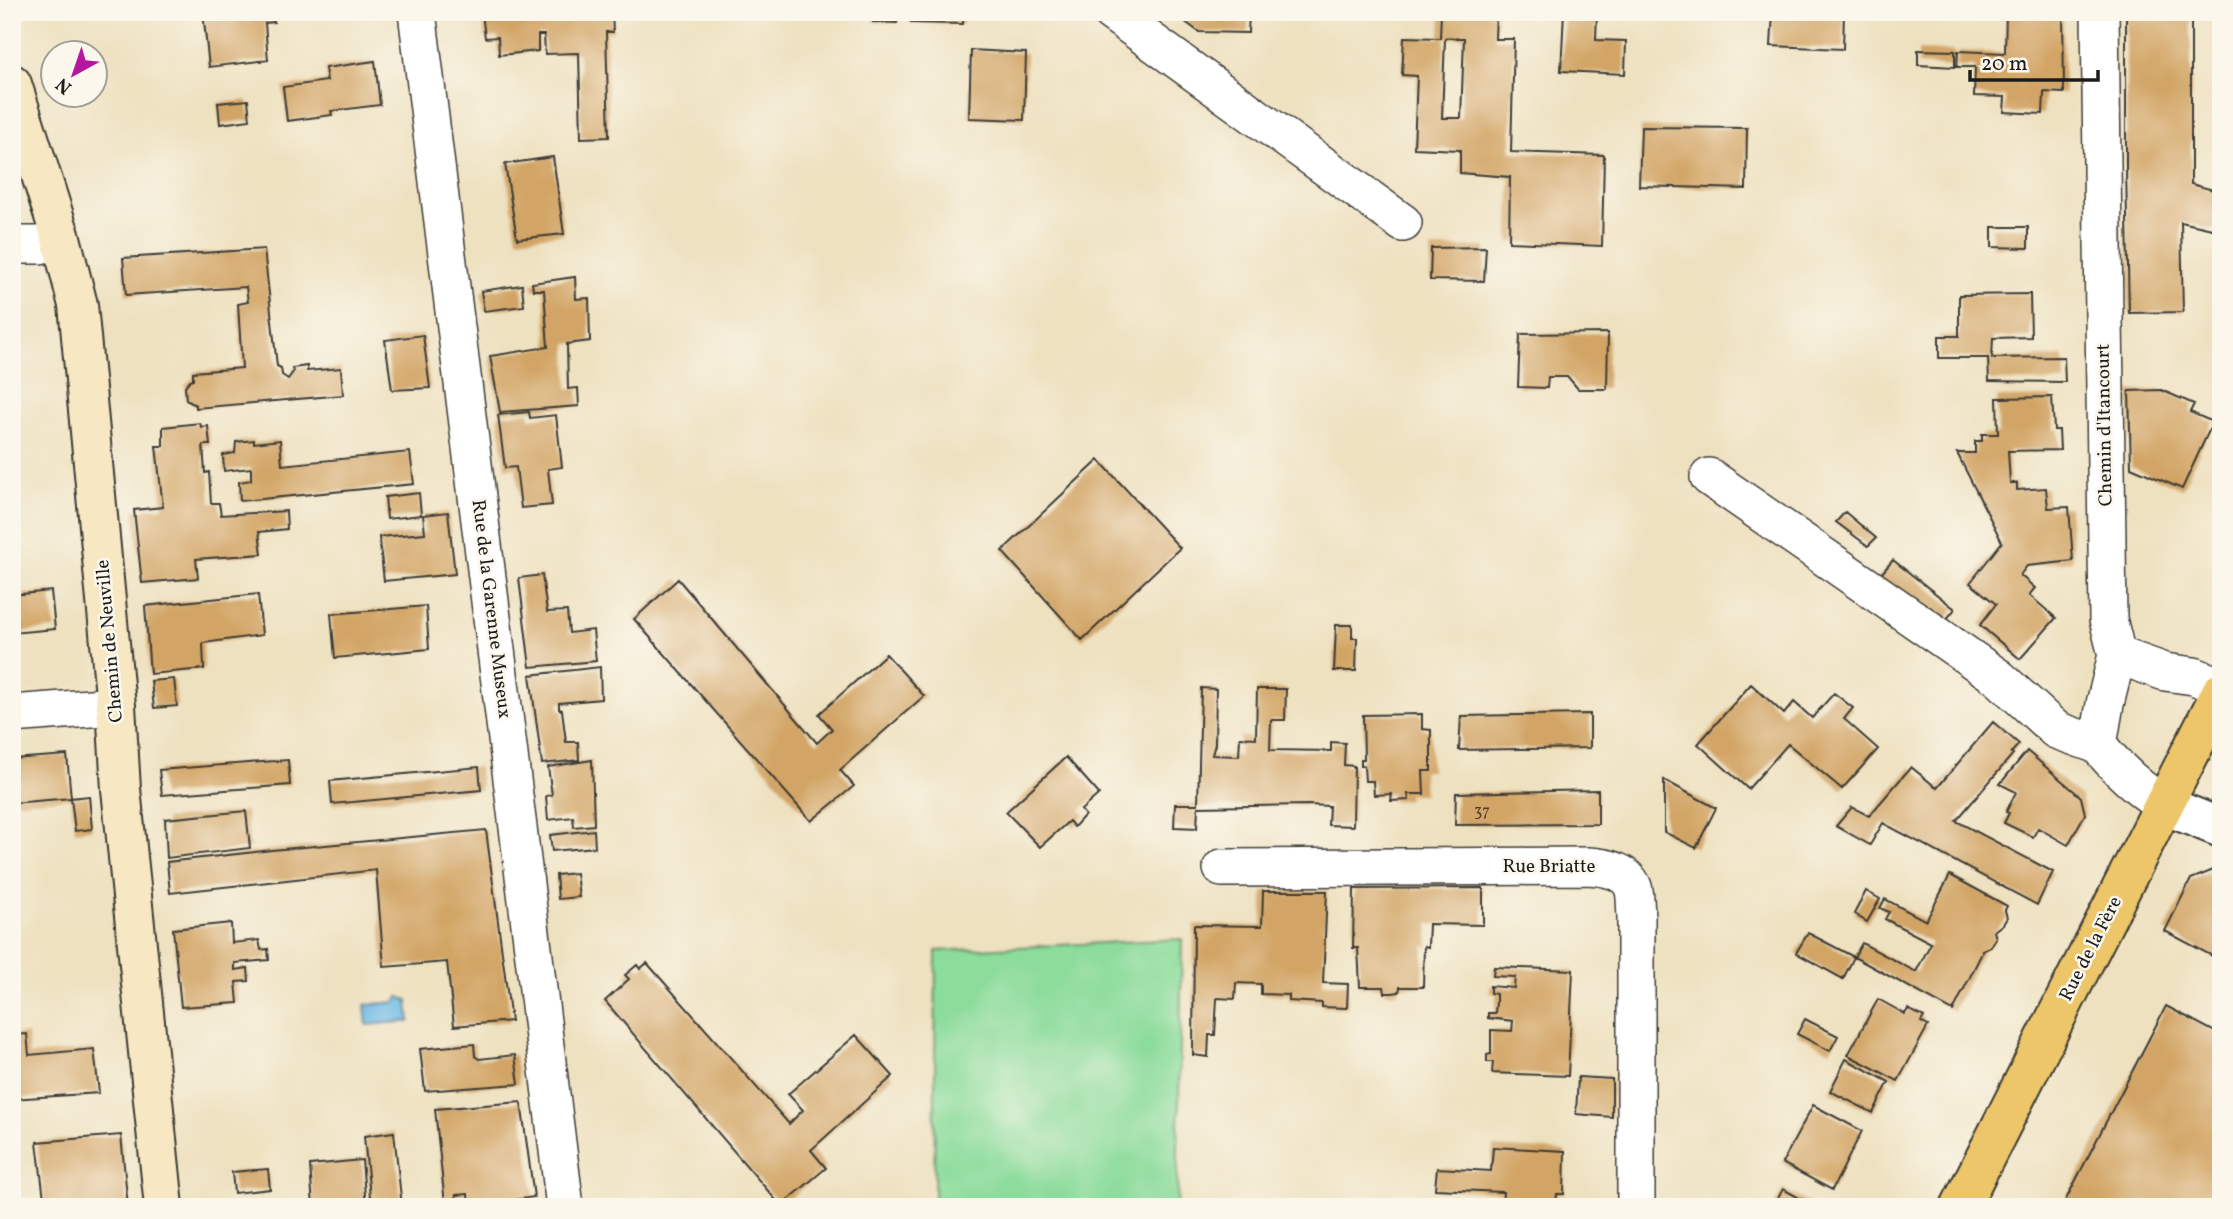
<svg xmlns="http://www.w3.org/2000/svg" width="2233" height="1219" font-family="Vollkorn,serif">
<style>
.green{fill:#8cdc9b;stroke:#547c5c;stroke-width:2}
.water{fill:#6cb8e5;stroke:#446a80;stroke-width:2}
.building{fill:#d2a465;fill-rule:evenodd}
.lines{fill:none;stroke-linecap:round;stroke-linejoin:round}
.minor-casing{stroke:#3c3a35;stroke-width:40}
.tertiary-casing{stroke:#3c3a35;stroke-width:42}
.secondary-casing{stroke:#3c3a35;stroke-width:42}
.primary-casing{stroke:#3c3a35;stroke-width:42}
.minor{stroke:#fff;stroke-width:37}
.tertiary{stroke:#fff;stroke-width:38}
.secondary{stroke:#f7e8c3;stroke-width:38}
.primary{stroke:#ecc669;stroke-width:38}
.labels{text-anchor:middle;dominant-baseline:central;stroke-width:5;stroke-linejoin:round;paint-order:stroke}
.number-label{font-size:16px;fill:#4a3e2e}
.street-label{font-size:19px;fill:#1c1c1c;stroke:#fbf7ec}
</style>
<rect width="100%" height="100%" fill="#fbf7ec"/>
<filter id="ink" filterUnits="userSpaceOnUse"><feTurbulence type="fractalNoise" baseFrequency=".0143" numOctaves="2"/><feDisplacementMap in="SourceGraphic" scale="14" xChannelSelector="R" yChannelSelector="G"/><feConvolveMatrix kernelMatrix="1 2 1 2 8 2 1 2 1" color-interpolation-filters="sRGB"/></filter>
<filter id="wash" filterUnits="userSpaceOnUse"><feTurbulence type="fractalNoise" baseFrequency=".00686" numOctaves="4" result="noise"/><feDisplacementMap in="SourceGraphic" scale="28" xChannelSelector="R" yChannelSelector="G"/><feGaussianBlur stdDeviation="1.57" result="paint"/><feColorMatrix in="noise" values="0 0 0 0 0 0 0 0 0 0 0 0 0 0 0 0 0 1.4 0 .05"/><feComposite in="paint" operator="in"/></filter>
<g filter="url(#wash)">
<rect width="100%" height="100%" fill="#eee1c0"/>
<!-- green -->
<path class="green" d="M1182 939 1177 1207H934L936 951Z"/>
<!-- water -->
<path class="water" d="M399 997 408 1000 410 1021 367 1025 365 1005 395 1002Z"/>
<g id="blocks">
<!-- building -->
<path class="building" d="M203 12H273L274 22 265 23 268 60 209 67Z
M482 12H612L613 32H606L609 137 581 138 579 53 545 54 544 35H538V51L499 55 498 37 485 38Z
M873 12H898L897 23 873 22Z
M912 12H964L963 24 911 23Z
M1172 12H1249L1248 33 1199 32Z
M1441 12H1496L1495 39H1514L1511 152 1604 155 1602 246 1509 242 1510 177 1460 173V150L1414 148 1417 76 1402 75 1404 37 1440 38ZM1445 38H1464L1461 118H1442Z
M1564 12H1597L1596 40 1626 41 1625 74 1561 71Z
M1773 12H1844L1843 49 1771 46Z
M2006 12H2063L2064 93 2044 92 2043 114 2004 112 2005 97 1974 96 1975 67H1957L1958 51 2005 53Z
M2126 12H2191V184L2221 192V231L2181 222 2183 312 2129 313 2126 169Z
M971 50 1026 53 1024 120 969 118Z
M1918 50 1955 51V67L1918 65Z
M375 61 380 105 331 111 332 115 287 121 283 87 327 81 325 68Z
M248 100 250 120 220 124 218 103Z
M1641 127 1747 128 1746 189 1639 186Z
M553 157 564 234 517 239 505 164Z
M1992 227H2028V248L1992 247Z
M1486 247 1484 281 1430 280 1431 248Z
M264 249 277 366 281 368 282 375 288 379 293 372 292 368 307 366V371L341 368 343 395 196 408V405L186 400 185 386 190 380 193 379V372L242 368 238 304 248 302 246 287 126 295 123 258Z
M575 277 576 299 589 298 590 341 567 344 568 389 578 388 579 406 500 412 490 356 548 347 544 290H533L532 283Z
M522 285 524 306 484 311 481 291Z
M2030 294 2031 337 1993 338 1992 358 2064 357 2065 382 1989 381 1988 358H1939V336H1959V295Z
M1608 333 1607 389H1578L1568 377H1548L1547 388 1518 387 1520 334Z
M423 335 430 388 392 390 385 340Z
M2161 390 2194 404 2190 412 2213 422 2182 489 2131 467 2129 391Z
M2052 397 2054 430H2059L2060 450 2008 451 2010 483H2017V490L2046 488 2048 508 2069 507 2073 561 2027 566 2020 575 2035 588 2029 595 2056 618 2020 659 1980 625 1996 604 1970 583 2002 542 1957 453H1975V441H1982V434H1998L1997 398Z
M529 412 530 418 556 415 562 467 548 469 552 505 521 508 516 467 505 468 498 415Z
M200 423 201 427 208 426 210 445H203L205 473 209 472 211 503H219L221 515 286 511 287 529 259 532 262 554 196 559 198 578 142 583 134 510 163 507 156 446H163V427Z
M254 440V443L280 440 282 465 410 452 414 484 240 501 239 482 251 480V468L224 471 223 455 235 453 236 442Z
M1099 460 1180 548 1082 640 1002 551Z
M419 493 421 515 387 519 385 497Z
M448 512 455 574 384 581 379 537 425 533 423 515Z
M1845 512 1876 538 1868 546 1836 522Z
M1893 560 1955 609 1937 631 1876 580Z
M542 575 547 612 567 611 569 633 593 630 596 661 530 667 519 578Z
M678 579 817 743 832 729 819 714 886 654 924 696 840 770 854 786 811 821 634 619Z
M51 591 55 629 12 633V595Z
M258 594 262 635 203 643 204 669 150 674 145 606Z
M426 606 429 649 335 658 331 614Z
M1336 625H1352V638H1357L1356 671H1334Z
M600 667 601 699 559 703V709L562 710 566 742H578L579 760 542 764 530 675Z
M174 679 177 706 154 708 151 681Z
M1751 684 1784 714 1794 702 1812 718 1834 693 1853 708 1844 719 1878 749 1842 789 1788 744 1748 789 1698 744Z
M1201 688 1216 689 1215 744 1212 755 1239 756 1240 737 1256 738 1257 689H1286L1285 720H1271L1270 750 1331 751V742L1345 743 1344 765 1354 766 1353 826 1328 825 1329 806 1308 805 1198 807 1197 828 1174 827 1175 804H1198Z
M1422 714V729L1431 730V771H1423L1424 794H1408L1409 800 1391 801 1392 794 1374 795 1373 781H1365L1364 766H1361V759H1364L1363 715Z
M1590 714V748L1459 750 1461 716Z
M1993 722 2019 744 2011 753 2013 754 1956 821 2053 872 2037 905 1883 823 1870 845 1836 826 1852 807 1869 816 1911 767 1937 788Z
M2027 751 2081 797 2085 814 2068 845 2038 828 2033 837 2004 823 2009 813 2006 812 2016 792 2000 784Z
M67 755 71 798 12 803V759Z
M1066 757 1099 794 1081 810 1085 815 1074 827 1069 821 1040 847 1006 812Z
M288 760 290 785 162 795 159 770Z
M592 760 594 825 574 827 573 817 548 820 546 796 552 795 548 767Z
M479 767 481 790 332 804 330 781Z
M1664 780 1716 808 1696 848 1664 832Z
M1598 790V824L1455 825 1456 793Z
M89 796 92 829 75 831 71 798Z
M246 811 250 848 167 858 165 819Z
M486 830 511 1021 454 1026 447 962 384 967 376 870 170 893 167 862 272 850Z
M594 830 595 847 552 851 550 835Z
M2221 867V957L2215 955 2214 957 2165 931 2191 879Z
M576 873 579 897 558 899 556 875Z
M1950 875 2007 906 2005 910 2007 918 2003 924 1994 931 1996 938 1991 946 1982 950 1983 951 1953 1011 1854 957 1862 943 1916 972 1931 943 1885 919 1889 912 1880 908 1885 899 1926 921Z
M1483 888V925L1429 924 1428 947 1424 946 1423 987H1400L1399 992 1392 993H1385L1384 987H1360L1358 948H1353L1354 889Z
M1263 891H1327L1323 983 1348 984 1347 1008 1322 1007V1003L1289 1001V995L1261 994V984L1236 983 1235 999 1217 998 1215 1035H1209L1208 1057 1193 1055 1194 925 1262 926Z
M1866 891 1880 899 1867 922 1854 914Z
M231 923 232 943 259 940 261 950 268 949 269 960 235 963V970L248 968 249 981 236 982 238 1003 181 1007 173 929Z
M1808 933 1854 957 1843 979 1796 953Z
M647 963 789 1124 803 1110 788 1094 856 1035 893 1076 811 1150 826 1168 781 1206 605 1001 629 979 625 975 637 965 640 969Z
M1494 967 1573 970 1568 1076 1492 1073 1493 1062H1487V1055L1491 1054V1030L1512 1031 1513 1021 1488 1018V1013H1495L1496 1003V994L1490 993V986L1514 988 1515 977 1493 976Z
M1878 999 1905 1014 1908 1009 1924 1017 1921 1022 1928 1026 1898 1081 1848 1055Z
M2166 1006 2221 1035V1207H2062Z
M1805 1019 1838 1036 1830 1051 1797 1034Z
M27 1034 29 1055 94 1049 99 1093 12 1099V1035Z
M474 1044 475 1056 479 1059 515 1055 519 1084 425 1091 420 1049Z
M1846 1059 1889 1082 1873 1113 1830 1091Z
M1578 1077 1612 1079V1117L1576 1114Z
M521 1102 534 1197 469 1207 468 1194 456 1195 457 1203 445 1204 435 1109Z
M1813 1105 1862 1131 1832 1190 1782 1163Z
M394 1132 402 1207H371L364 1136Z
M121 1135 128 1207H45L37 1142Z
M1493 1147 1565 1151 1564 1194H1557L1556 1207H1502L1503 1192 1435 1189 1437 1168 1491 1171Z
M362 1160 366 1207H313L310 1165Z
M268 1169 270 1189 234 1193 232 1172Z
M1783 1189 1816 1207H1773Z"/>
</g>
</g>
<g filter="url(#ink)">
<use href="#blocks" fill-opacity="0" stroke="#3c3a35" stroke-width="2"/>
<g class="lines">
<!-- minor casing -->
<g class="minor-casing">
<path id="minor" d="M417 12 565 1207
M1111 12 1403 223
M2100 12 2108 619 2117 655 2105 704 2098 745C2117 769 2138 788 2164 805
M12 245H40L61 238
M1709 477 1999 678 2056 730 2098 745
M2117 655 2165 672 2194 676 2221 687
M12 714 116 706
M1222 868 1588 866C1604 867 1626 870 1633 887 1636 895 1635 907 1636 916V1207"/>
</g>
<!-- tertiary casing -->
<g class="tertiary-casing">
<path id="tertiary" d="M2164 805 2221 828"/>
</g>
<!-- secondary casing -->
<g class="secondary-casing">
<path id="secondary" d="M12 84 61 238 78 305 116 706 121 789 164 1207"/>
</g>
<!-- primary casing -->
<g class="primary-casing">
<path id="primary" d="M1960 1207 2221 692"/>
</g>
<!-- minor -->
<use href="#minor" class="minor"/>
<!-- tertiary -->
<use href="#tertiary" class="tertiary"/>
<!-- secondary -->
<use href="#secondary" class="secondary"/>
<!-- primary -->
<use href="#primary" class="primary"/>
</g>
</g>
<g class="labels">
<!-- number labels -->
<g class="number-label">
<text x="1482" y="812">37</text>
</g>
<!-- street labels -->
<g class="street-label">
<text transform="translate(2105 425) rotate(-91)">Chemin d'Itancourt</text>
<text transform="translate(491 609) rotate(83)">Rue de la Garenne Museux</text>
<text transform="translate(110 641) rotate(-95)">Chemin de Neuville</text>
<text x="1549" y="867">Rue Briatte</text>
<text transform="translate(2091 949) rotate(-63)">Rue de la Fère</text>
</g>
</g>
<!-- margin -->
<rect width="2233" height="1219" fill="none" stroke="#fbf7ec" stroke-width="42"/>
<!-- north arrow -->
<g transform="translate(74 74) rotate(220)"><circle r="33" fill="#fbf7ec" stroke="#a29f99" stroke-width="2"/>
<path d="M0-5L12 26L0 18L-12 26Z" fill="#b5179e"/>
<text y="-10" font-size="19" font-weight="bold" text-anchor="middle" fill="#1c1c1c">N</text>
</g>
<!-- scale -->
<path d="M1970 70v10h128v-10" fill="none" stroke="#1c1c1c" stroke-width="3.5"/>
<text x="1981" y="70" font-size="21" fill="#1c1c1c" stroke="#fbf7ec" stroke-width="5" paint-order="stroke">20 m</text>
</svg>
